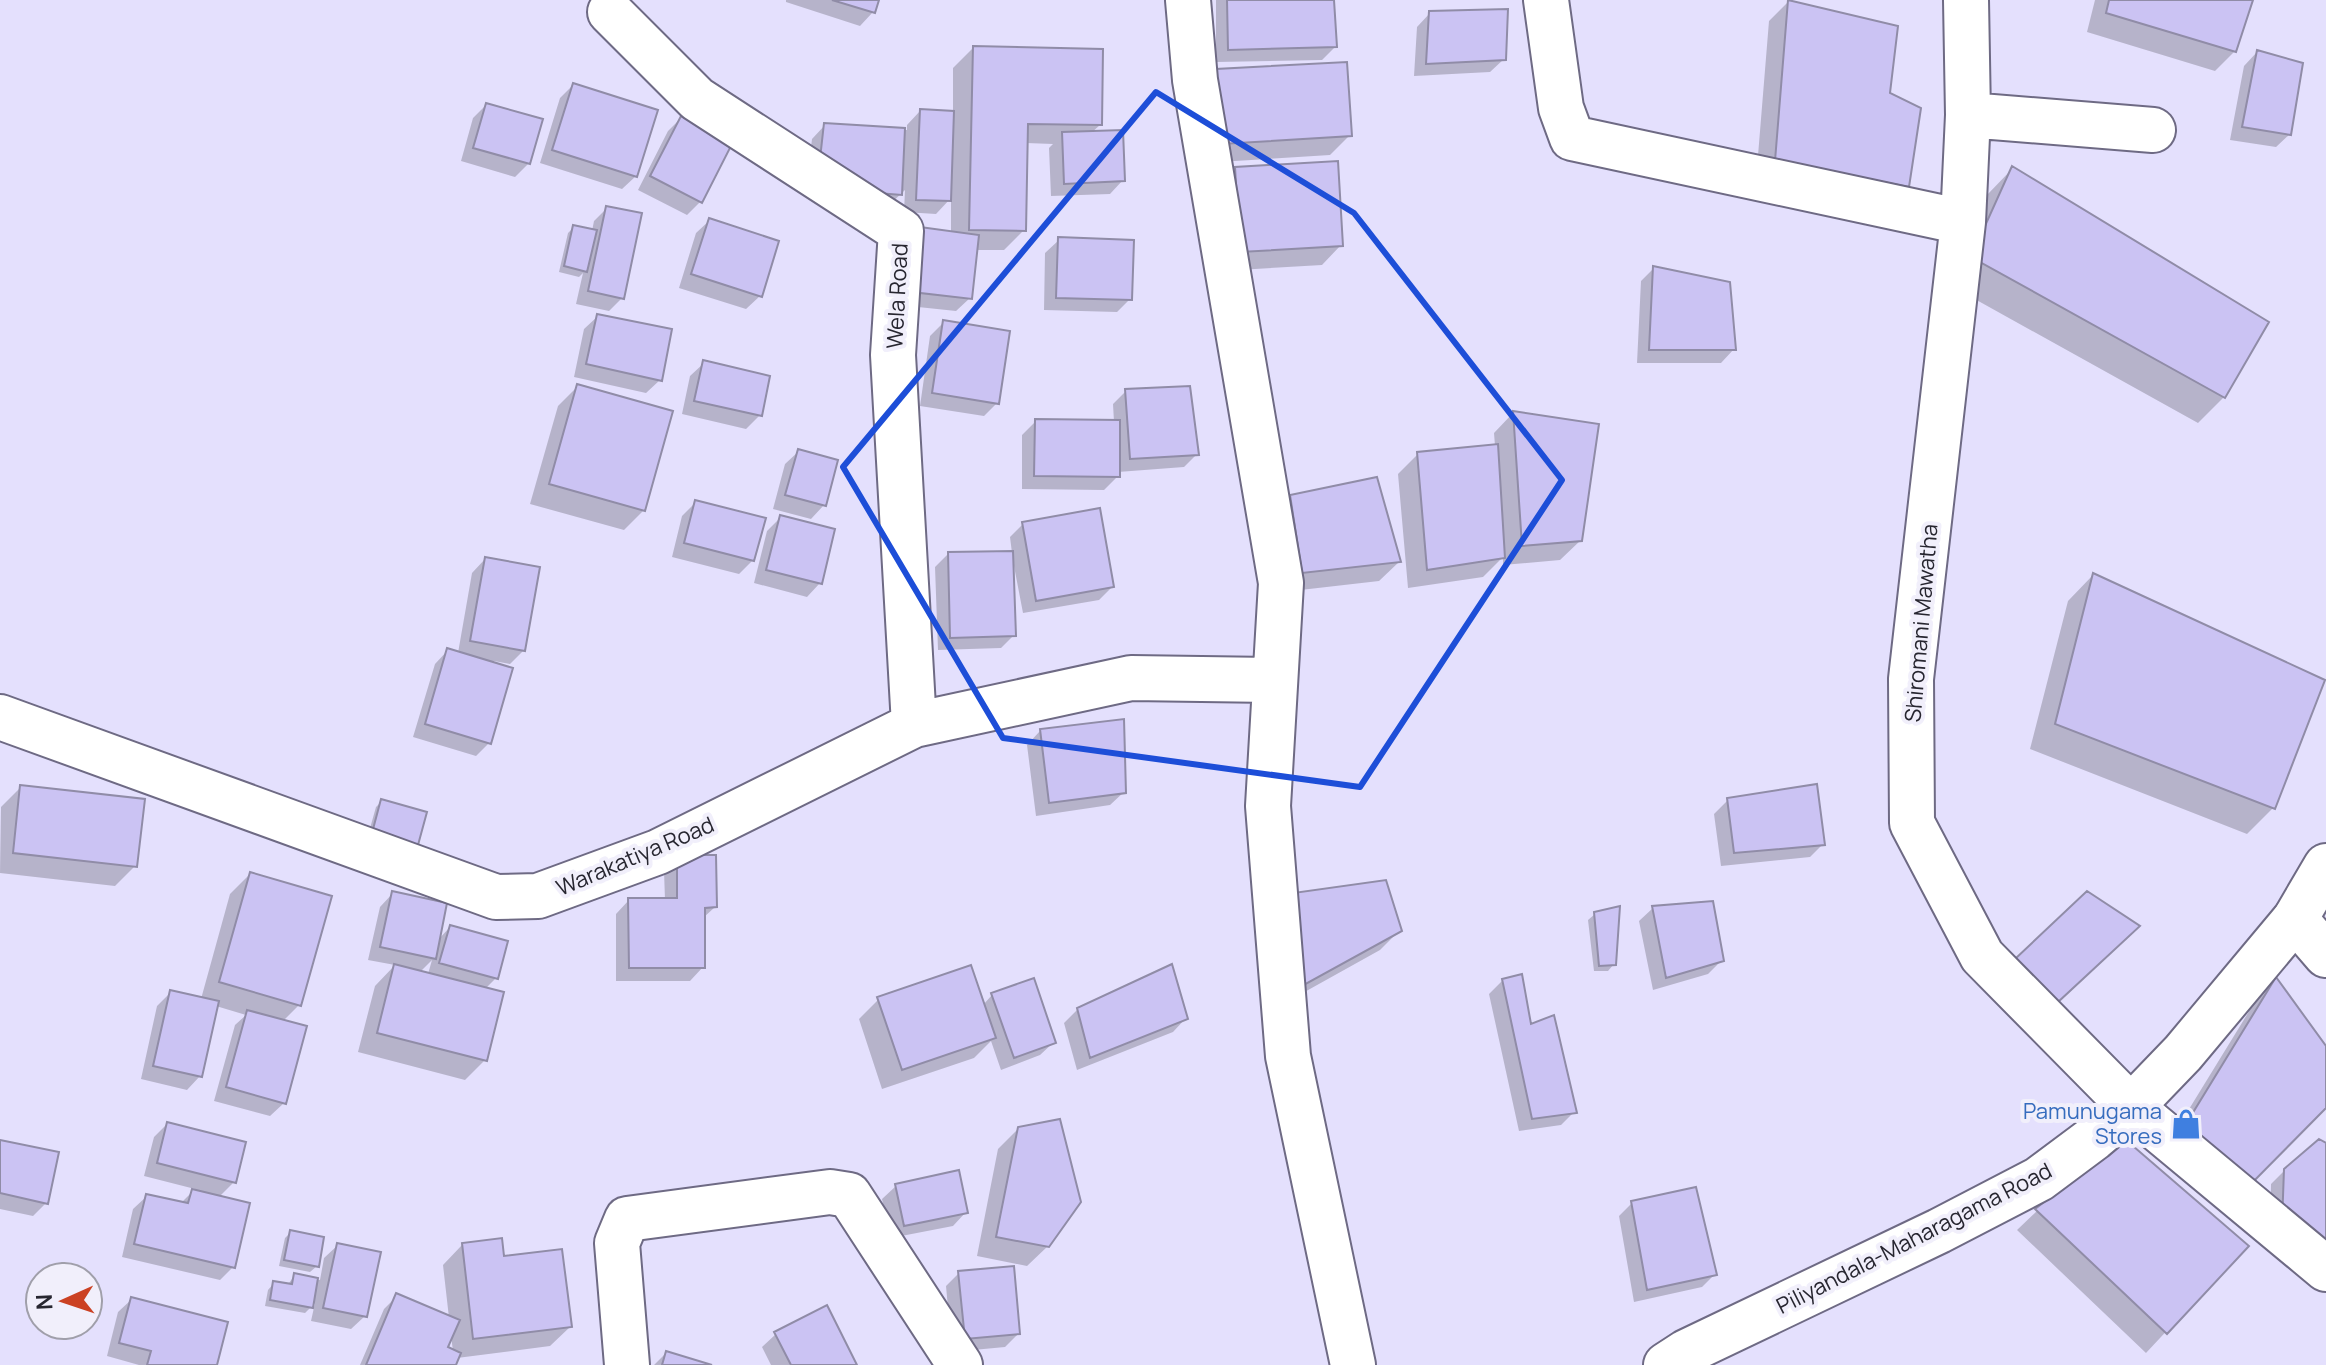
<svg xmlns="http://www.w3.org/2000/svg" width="2326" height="1365" font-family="Manrope,sans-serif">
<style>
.shadow{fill:#0003;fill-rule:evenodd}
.building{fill:#cbc3f3;stroke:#908ca7;stroke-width:2}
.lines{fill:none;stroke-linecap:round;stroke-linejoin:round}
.minor-casing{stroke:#6e6a84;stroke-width:48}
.major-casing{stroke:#6e6a84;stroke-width:48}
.minor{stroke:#fff;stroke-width:44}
.major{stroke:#fff;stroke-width:44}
.marked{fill:none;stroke:#1d4ed8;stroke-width:6;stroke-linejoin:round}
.labels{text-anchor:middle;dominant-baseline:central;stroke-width:8;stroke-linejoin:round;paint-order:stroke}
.street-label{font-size:22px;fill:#272630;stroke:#f1effb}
.shop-label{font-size:22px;fill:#366cbe;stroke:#f1effb;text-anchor:end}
</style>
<rect width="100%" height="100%" fill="#e4e0fd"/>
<!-- shadow -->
<path class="shadow" d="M786 0H877L873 12 860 26 786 2Z
M1216 0H1332L1335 47 1322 60 1216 62Z
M2095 0H2251L2235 51 2215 71 2087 32Z
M1788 2 1888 94 1908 186 1888 206 1756 180 1769 21Z
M1430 13 1504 59 1490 72 1414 76 1417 27Z
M973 48 1100 125 1091 133 1123 180 1110 194 1051 196 1049 148 1053 144 1026 143 1024 230 1004 250H975L970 298 956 311 899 305 951 233V198L936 214 904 212 905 190 887 207 808 173 812 139 825 125 907 130V125L920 111 953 113V68Z
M2257 52 2290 134 2276 147 2230 140 2244 66Z
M573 85 636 176 622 189 540 163 560 98Z
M1197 91 1350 135 1330 155 1202 163Z
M486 105 529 163 515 177 461 161 473 118Z
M681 118 701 201 687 215 638 190 668 131Z
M1236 169 1341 245 1322 265 1221 271 1216 189Z
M2012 169 2224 397 2198 423 1946 283 1987 195Z
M607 208 622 298 609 311 576 304 583 273 579 277 559 272 568 233 574 227 592 231 594 221Z
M710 220 760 296 746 309 679 288 696 233Z
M1059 240 1130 299 1117 312 1044 310 1045 253Z
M1654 268 1734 349 1721 363H1637L1641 281Z
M598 316 660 380 646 393 574 377 584 329Z
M944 322 997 403 984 416 920 406 930 336Z
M704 363 760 415 746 429 682 414 690 376Z
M578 386 644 510 624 530 530 504 558 406Z
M1126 391 1197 454 1184 467 1118 472V476L1104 490 1022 489V435L1036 421 1114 422 1113 404Z
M1513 413 1581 540 1560 560 1503 565V557L1483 577 1408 588 1398 474 1418 454 1495 446 1494 433Z
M799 451 824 505 811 519 773 509 785 464Z
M1291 497 1399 562 1379 581 1283 592 1271 517Z
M696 502 753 560 739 574 672 557 682 516Z
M780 518 820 583 807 597 754 583 767 531Z
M1023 524 1112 587 1099 600 1023 613 1014 566H1012L1014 635 1001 648 938 650 935 567 948 554 1012 553 1010 537Z
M485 559 524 650 510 664 494 661 489 743 476 756 413 737 435 664 448 650 458 653 472 573Z
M2093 575 2322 681 2273 808 2247 834 2030 749 2068 601Z
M1040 731 1124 792 1110 805 1036 816 1027 745Z
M21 787 135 866 115 886 0 873 1 807Z
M1728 800 1823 844 1810 857 1721 866 1714 814Z
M382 801 416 844 410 850 367 839 376 807Z
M678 857 715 907 703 918V967L690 981H616V914L629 900H665L664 871Z
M250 874 299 1005 282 1022 284 1103 270 1116 214 1101 235 1025 246 1015 216 1006 200 1076 187 1090 141 1079 157 1006 171 992 201 999 230 894Z
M393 893 438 940 450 927 496 978 485 989V1060L465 1080 358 1052 375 986 395 965 368 960 380 907ZM432 960 428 974 420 972Z
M1653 908 1722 960 1708 974 1653 990 1639 921Z
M1595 914 1614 964 1608 971H1594L1588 920Z
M1267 916 1400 930 1380 950 1283 1004Z
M1503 980 1574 1112 1561 1125 1519 1131 1489 994Z
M2276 980 2326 1049V1105L2167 1145 2256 1000Z
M992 995 1054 1042 1040 1055 1001 1070 991 1041 974 1058 882 1089 859 1019 879 999 983 1005Z
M1078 1009 1186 1018 1173 1032 1077 1070 1064 1023Z
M167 1124 234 1182 218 1198 233 1267 220 1280 122 1257 133 1209 147 1196 181 1203 195 1189 144 1176 154 1137Z
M1019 1128 1048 1246 1027 1266 977 1256 998 1149Z
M0 1142 46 1203 33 1216 0 1209Z
M2126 1142 2246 1246 2146 1353 2017 1230 2037 1211Z
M2326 1146 2270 1238 2271 1184 2285 1170Z
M896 1186 966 1212 953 1226 891 1238 882 1199Z
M1632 1203 1715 1274 1702 1287 1634 1302 1619 1216Z
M291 1232 317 1266 310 1272 279 1266 285 1238Z
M338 1245 365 1316 351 1329 311 1321 315 1303 305 1313 265 1306 268 1290 274 1283 287 1286 294 1276 320 1280 324 1258Z
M462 1245 502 1259 570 1327 550 1346 457 1358 454 1365H360L384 1309 397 1296 449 1318 443 1265ZM451 1336 453 1351 445 1348Z
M959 1273 1018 1334 1005 1347 952 1352 946 1286Z
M132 1299 215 1365H139L107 1356 118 1312Z
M776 1334 855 1365H771L762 1347Z
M666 1353 705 1365H654Z"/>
<!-- building -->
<path class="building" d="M832 0H879L875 13Z
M1227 0H1334L1337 47 1228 50Z
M1788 0 1898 26 1890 93 1921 108 1909 187 1775 161Z
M2109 0H2253L2236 52 2106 13Z
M1508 9 1506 60 1426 64 1429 11Z
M973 46 1103 49 1102 125 1028 124 1026 231 969 230Z
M2257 50 2303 63 2291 135 2242 127Z
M1347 62 1352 136 1221 144 1216 69Z
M573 83 658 110 637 177 552 150Z
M486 103 543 119 530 164 473 148Z
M920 109 954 111 951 201 916 200Z
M681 116 733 142 702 203 650 176Z
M824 123 905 128 902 195 877 193 820 159Z
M1123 130 1125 181 1064 184 1062 132Z
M1338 161 1343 246 1240 252 1235 167Z
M2012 166 2269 322 2225 398 1971 257Z
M606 206 642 213 624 299 588 291Z
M709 218 779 241 762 297 691 274Z
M573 225 597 230 587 272 564 266Z
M920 227 979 235 972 299 912 292Z
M1058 237 1134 240 1132 300 1056 298Z
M1653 266 1730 282 1736 350H1649Z
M597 314 672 329 662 381 586 364Z
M943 320 1010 331 999 404 932 393Z
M703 360 770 376 762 416 694 401Z
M577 384 673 411 645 511 549 484Z
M1190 386 1199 455 1130 459 1125 389Z
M1513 411 1599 424 1582 541 1522 546Z
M1035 419 1120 420V477L1034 476Z
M1498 444 1505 558 1427 570 1417 452Z
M798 449 838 460 826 506 785 495Z
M1377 477 1401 562 1302 573 1290 495Z
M695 500 766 518 754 561 684 543Z
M1100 508 1114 587 1036 601 1022 522Z
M780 515 835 529 822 584 766 570Z
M1013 551 1016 636 950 638 948 552Z
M485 557 540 567 525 651 470 641Z
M2093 573 2325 680 2275 809 2055 724Z
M447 648 513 668 491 744 425 724Z
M1124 719 1126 793 1049 803 1040 729Z
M1817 784 1825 845 1734 853 1727 798Z
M20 785 145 799 137 867 13 853Z
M381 799 427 812 418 845 372 833Z
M677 855H716L717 907 705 908V968H629L628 898H677Z
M250 872 332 896 301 1006 219 982Z
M1386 880 1402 931 1302 986 1286 894Z
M392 891 447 903 436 959 380 947Z
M2087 891 2140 926 2058 1002 2015 959Z
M1713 901 1724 961 1666 978 1652 906Z
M1620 906 1616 965 1599 966 1594 912Z
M450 925 508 941 498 979 439 963Z
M394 964 504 992 487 1061 377 1033Z
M1172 964 1188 1019 1090 1058 1077 1008Z
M971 965 996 1038 902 1070 877 997Z
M1522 974 1531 1024 1554 1015 1577 1113 1532 1119 1502 979Z
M2276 977 2326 1046V1108L2244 1191 2186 1124Z
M1034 978 1056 1043 1014 1058 991 993Z
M170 990 219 1001 202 1077 153 1066Z
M247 1010 307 1026 286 1104 226 1087Z
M1060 1119 1081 1202 1049 1247 996 1237 1018 1127Z
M167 1122 246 1142 236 1183 157 1163Z
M2319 1139 2326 1143V1243L2282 1224 2284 1169Z
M0 1140 59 1152 48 1204 0 1193Z
M2126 1140 2249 1246 2167 1334 2035 1209Z
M959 1170 968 1213 904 1226 895 1184Z
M1696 1187 1717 1275 1647 1290 1631 1201Z
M192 1189 250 1203 235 1268 134 1244 146 1194 188 1203Z
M290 1230 324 1237 319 1267 284 1260Z
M502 1238 504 1256 562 1249 572 1327 473 1339 462 1243Z
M337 1243 381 1252 367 1317 323 1308Z
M1014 1266 1020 1334 965 1339 958 1271Z
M294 1273 318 1278 313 1308 270 1300 273 1281 292 1284Z
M396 1293 460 1320 448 1347 461 1353 456 1365H366Z
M131 1297 228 1322 217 1365H147L151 1351 119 1343Z
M827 1305 857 1365H791L774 1332Z
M666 1351 712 1365H662Z"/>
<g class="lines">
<!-- minor casing -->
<g class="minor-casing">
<path id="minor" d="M1188 0 1195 80 1281 583 1268 806 1288 1056 1353 1365
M1546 0 1561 108 1572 138 1963 222
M1966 0 1968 115 1963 222 1911 679 1912 823 1982 956 2131 1107 2326 1269
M610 12 697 99 901 231 893 355 914 725
M1968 115 2153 130
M0 717 496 897 538 896 658 852 914 725 1131 678 1275 680
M2295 919 2326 955
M627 1365 617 1243 627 1219 830 1192 849 1195 960 1365"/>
</g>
<!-- major casing -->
<g class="major-casing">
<path id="major" d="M1666 1365 1686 1352 1939 1231 2039 1179 2094 1138 2131 1107 2183 1053 2295 919 2326 866"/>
</g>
<!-- minor -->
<use href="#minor" class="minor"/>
<!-- major -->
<use href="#major" class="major"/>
</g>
<!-- marked area -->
<path class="marked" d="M1156 92 1354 213 1562 480 1360 787 1003 738 843 467Z"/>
<!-- icons -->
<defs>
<g id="shop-bare" transform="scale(2.4)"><path d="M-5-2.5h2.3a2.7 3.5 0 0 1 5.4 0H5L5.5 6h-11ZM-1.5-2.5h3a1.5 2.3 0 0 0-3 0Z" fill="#3f7fe0" stroke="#f1effb" stroke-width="2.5" paint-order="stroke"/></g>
</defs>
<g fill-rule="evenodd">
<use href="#shop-bare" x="2186" y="1124"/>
</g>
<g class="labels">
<!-- street labels -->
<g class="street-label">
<text transform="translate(897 296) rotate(-87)">Wela Road</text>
<text transform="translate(1921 623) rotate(-85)">Shiromani Mawatha</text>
<text transform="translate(635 856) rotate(-23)">Warakatiya Road</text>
<text transform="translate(1914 1238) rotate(-27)">Piliyandala-Maharagama Road</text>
</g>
<!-- shop labels -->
<g class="shop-label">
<text x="2162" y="1111">Pamunugama<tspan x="2162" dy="25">Stores</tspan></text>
</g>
</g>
<!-- north arrow -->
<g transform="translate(64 1301) rotate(267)"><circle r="38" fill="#f1effb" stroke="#a09faa" stroke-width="2"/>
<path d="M0-6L14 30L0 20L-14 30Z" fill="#cb4123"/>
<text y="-12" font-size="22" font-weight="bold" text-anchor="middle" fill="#272630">N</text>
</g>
</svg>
